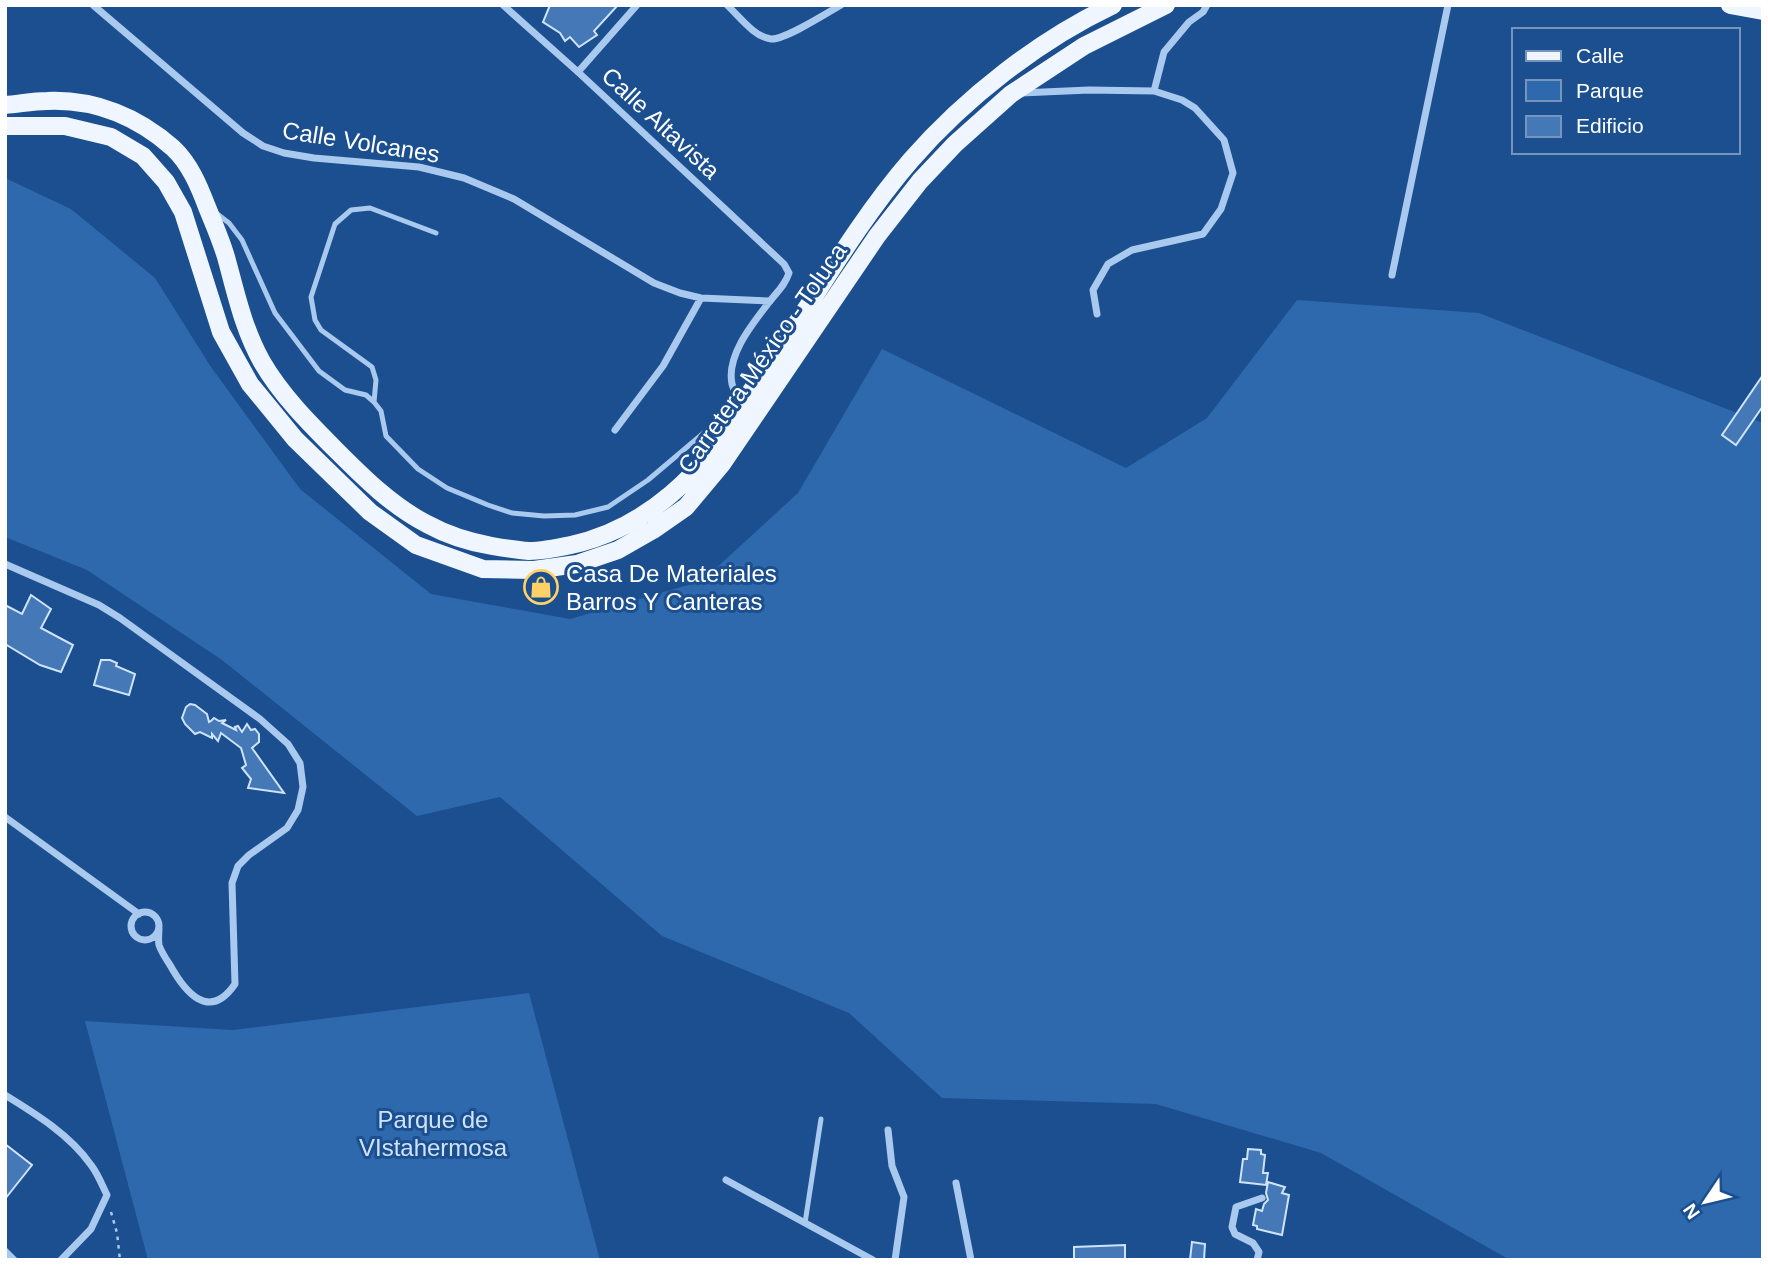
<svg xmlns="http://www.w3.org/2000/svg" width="1768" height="1265" font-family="Helvetica,sans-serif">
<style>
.green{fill:#2e69ad}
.building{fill:#4478b7;stroke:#cfe3fa;stroke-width:2}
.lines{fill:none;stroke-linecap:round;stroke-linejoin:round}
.path{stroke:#a9c9ee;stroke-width:2.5;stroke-dasharray:3.5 5;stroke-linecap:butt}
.service{stroke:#a9c9ee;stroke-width:5}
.minor{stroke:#a9c9ee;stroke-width:7}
.primary{stroke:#f0f6ff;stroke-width:18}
.labels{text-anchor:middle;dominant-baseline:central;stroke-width:6;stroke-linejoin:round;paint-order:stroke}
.street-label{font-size:24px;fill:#fff;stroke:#1b4f8f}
.poi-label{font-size:24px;fill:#fff;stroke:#1b4f8f;text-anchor:start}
.park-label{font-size:24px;fill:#cfe3fa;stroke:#1b4f8f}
</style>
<rect width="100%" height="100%" fill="#1b4f8f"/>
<!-- green -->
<path class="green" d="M5 178 71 209 155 278 211 367 300 489 431 594 570 619 702 581 798 493 882 349 1126 468 1207 418 1297 300 1479 313 1763 423V1260H1510L1321 1153 1156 1104 942 1098 849 1013 662 936 500 797 417 816 222 660 87 570 5 537Z
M529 993 600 1260H148L85 1021 233 1030Z"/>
<!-- building -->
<path class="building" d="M550 5H618L594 31 597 35 579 47 570 37 565 41 560 33 543 22Z
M1763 375V406L1736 445 1722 435Z
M31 595 51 609 41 628 73 645 61 672 40 665 5 644V605L22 614Z
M101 660H110L117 663 116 666 135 674 129 695 94 685Z
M190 704 195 705 207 714 209 722 211 721 214 718 219 721 226 720 222 723 236 730 235 727 238 726 242 732 247 724 251 730 255 729 259 734V742L252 748 284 793 248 788 251 779 242 768 246 765 241 748 221 733 218 741 212 734V738L200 732 195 734 185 724 182 718 186 707Z
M5 1144 32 1165 5 1199Z
M1248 1149 1261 1150V1154L1265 1155 1263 1173H1268L1266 1185 1240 1182 1243 1159H1247Z
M1268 1182 1285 1187 1282 1193 1289 1195 1282 1235 1257 1229V1226L1253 1225 1256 1209 1262 1211 1264 1204 1268 1200 1266 1193Z
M1192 1242 1205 1244 1204 1260H1190Z
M1125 1245V1260H1074V1247Z"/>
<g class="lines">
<!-- path -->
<path class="path" d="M111 1212 117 1233 120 1260"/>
<!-- service -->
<path class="service" d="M216 213 229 223 242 240 275 313 319 371 345 390 366 395 374 402 381 411 386 436 418 469 447 488 488 505 512 513 544 516 575 515 608 507 648 480 706 431 724 424
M374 402 376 380 372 367 321 330 315 320 311 297 335 224 351 210 370 208 436 233
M805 1223 821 1119"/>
<!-- minor -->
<path class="minor" d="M93 5 243 133 263 146 284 153 314 158 419 167 464 178 514 199 654 283 680 293 701 298 770 301
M503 5 578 72 784 264 789 273C785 285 778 291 770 301 753 323 726 355 732 384 734 391 738 399 741 405
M727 5C739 16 754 37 771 39 785 40 827 13 841 5
M578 72 637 5
M1154 91 1164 52 1189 22 1203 12 1207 5
M1021 93 1089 90 1154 91 1182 100 1195 108 1224 140 1233 173 1221 209 1203 234 1132 250 1108 264 1093 290 1097 314
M1392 275 1448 5
M615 430 663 366 701 298
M5 564 99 605 120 618 260 719 288 744 300 763 303 787 298 810 287 828 249 855 238 866 232 883 235 984C209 1022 185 992 170 965 166 959 161 951 159 945 158 940 159 933 159 928
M5 817 139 914
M131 926a14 14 0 1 1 28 0a14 14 0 1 1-28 0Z
M5 1095C36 1114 70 1135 91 1165 98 1174 102 1185 107 1195L91 1229 61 1260
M888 1130 892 1166 904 1197 895 1260
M726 1180 873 1260
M956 1183 971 1260
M5 1251 14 1260
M1257 1260 1259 1252 1253 1243 1235 1234 1232 1227 1236 1207 1262 1198"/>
<!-- primary -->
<path class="primary" d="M1730 5 1763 11
M5 105C19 104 33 101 47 101 95 99 138 117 173 148 190 164 199 186 207 207 214 224 221 240 226 257 236 293 243 328 262 362 281 395 310 424 337 451 364 478 392 506 427 524 447 535 469 542 492 546 504 548 517 550 529 551 542 551 557 548 571 545 645 529 707 472 742 405 764 371 787 338 810 303 841 254 873 204 911 160 965 98 1039 40 1113 5
M5 126H65L111 137 143 156 166 182 183 212 221 332 250 384 295 439 370 512 416 545 483 569 534 570 577 564 618 550 653 530 686 507 722 464 877 236 920 181 955 144 1011 94 1084 46 1166 5"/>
</g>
<!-- icons -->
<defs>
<g id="shop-ring" transform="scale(1.75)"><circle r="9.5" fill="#1b4f8f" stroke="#ffd166" stroke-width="1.5"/><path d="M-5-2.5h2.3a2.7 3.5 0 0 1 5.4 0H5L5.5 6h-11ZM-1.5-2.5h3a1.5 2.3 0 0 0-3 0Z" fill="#ffd166"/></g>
</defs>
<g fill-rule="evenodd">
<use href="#shop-ring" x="541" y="587"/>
</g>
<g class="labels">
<!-- street labels -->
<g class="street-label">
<text transform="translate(661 123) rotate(43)">Calle Altavista</text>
<text transform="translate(361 142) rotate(9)">Calle Volcanes</text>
<text transform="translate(762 358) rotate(-55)">Carretera México - Toluca</text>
</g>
<!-- poi labels -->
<g class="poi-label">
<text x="566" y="573">Casa De Materiales<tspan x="566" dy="28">Barros Y Canteras</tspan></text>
</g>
<!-- park labels -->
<g class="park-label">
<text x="433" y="1119">Parque de<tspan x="433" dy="28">VIstahermosa</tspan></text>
</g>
</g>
<!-- border -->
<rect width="1768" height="1265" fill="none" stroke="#ffffff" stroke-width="14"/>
<!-- legend -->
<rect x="1512" y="28" width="228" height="126" fill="#1b4f8f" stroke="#7695bc" stroke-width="2"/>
<rect x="1526" y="51" width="35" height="10" fill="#f0f6ff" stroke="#7695bc" stroke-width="2"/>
<text x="1576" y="63" font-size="21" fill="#ffffff">Calle</text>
<rect x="1526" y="80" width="35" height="21" fill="#2e69ad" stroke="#7695bc" stroke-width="2"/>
<text x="1576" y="98" font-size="21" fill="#ffffff">Parque</text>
<rect x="1526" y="116" width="35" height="21" fill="#4478b7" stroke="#7695bc" stroke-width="2"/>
<text x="1576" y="133" font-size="21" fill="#ffffff">Edificio</text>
<!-- north arrow -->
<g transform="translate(1705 1202) rotate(235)" stroke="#1b4f8f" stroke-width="5" paint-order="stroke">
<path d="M0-5L12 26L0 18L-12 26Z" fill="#ffffff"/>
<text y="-10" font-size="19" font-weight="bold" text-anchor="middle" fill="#ffffff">N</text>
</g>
</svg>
